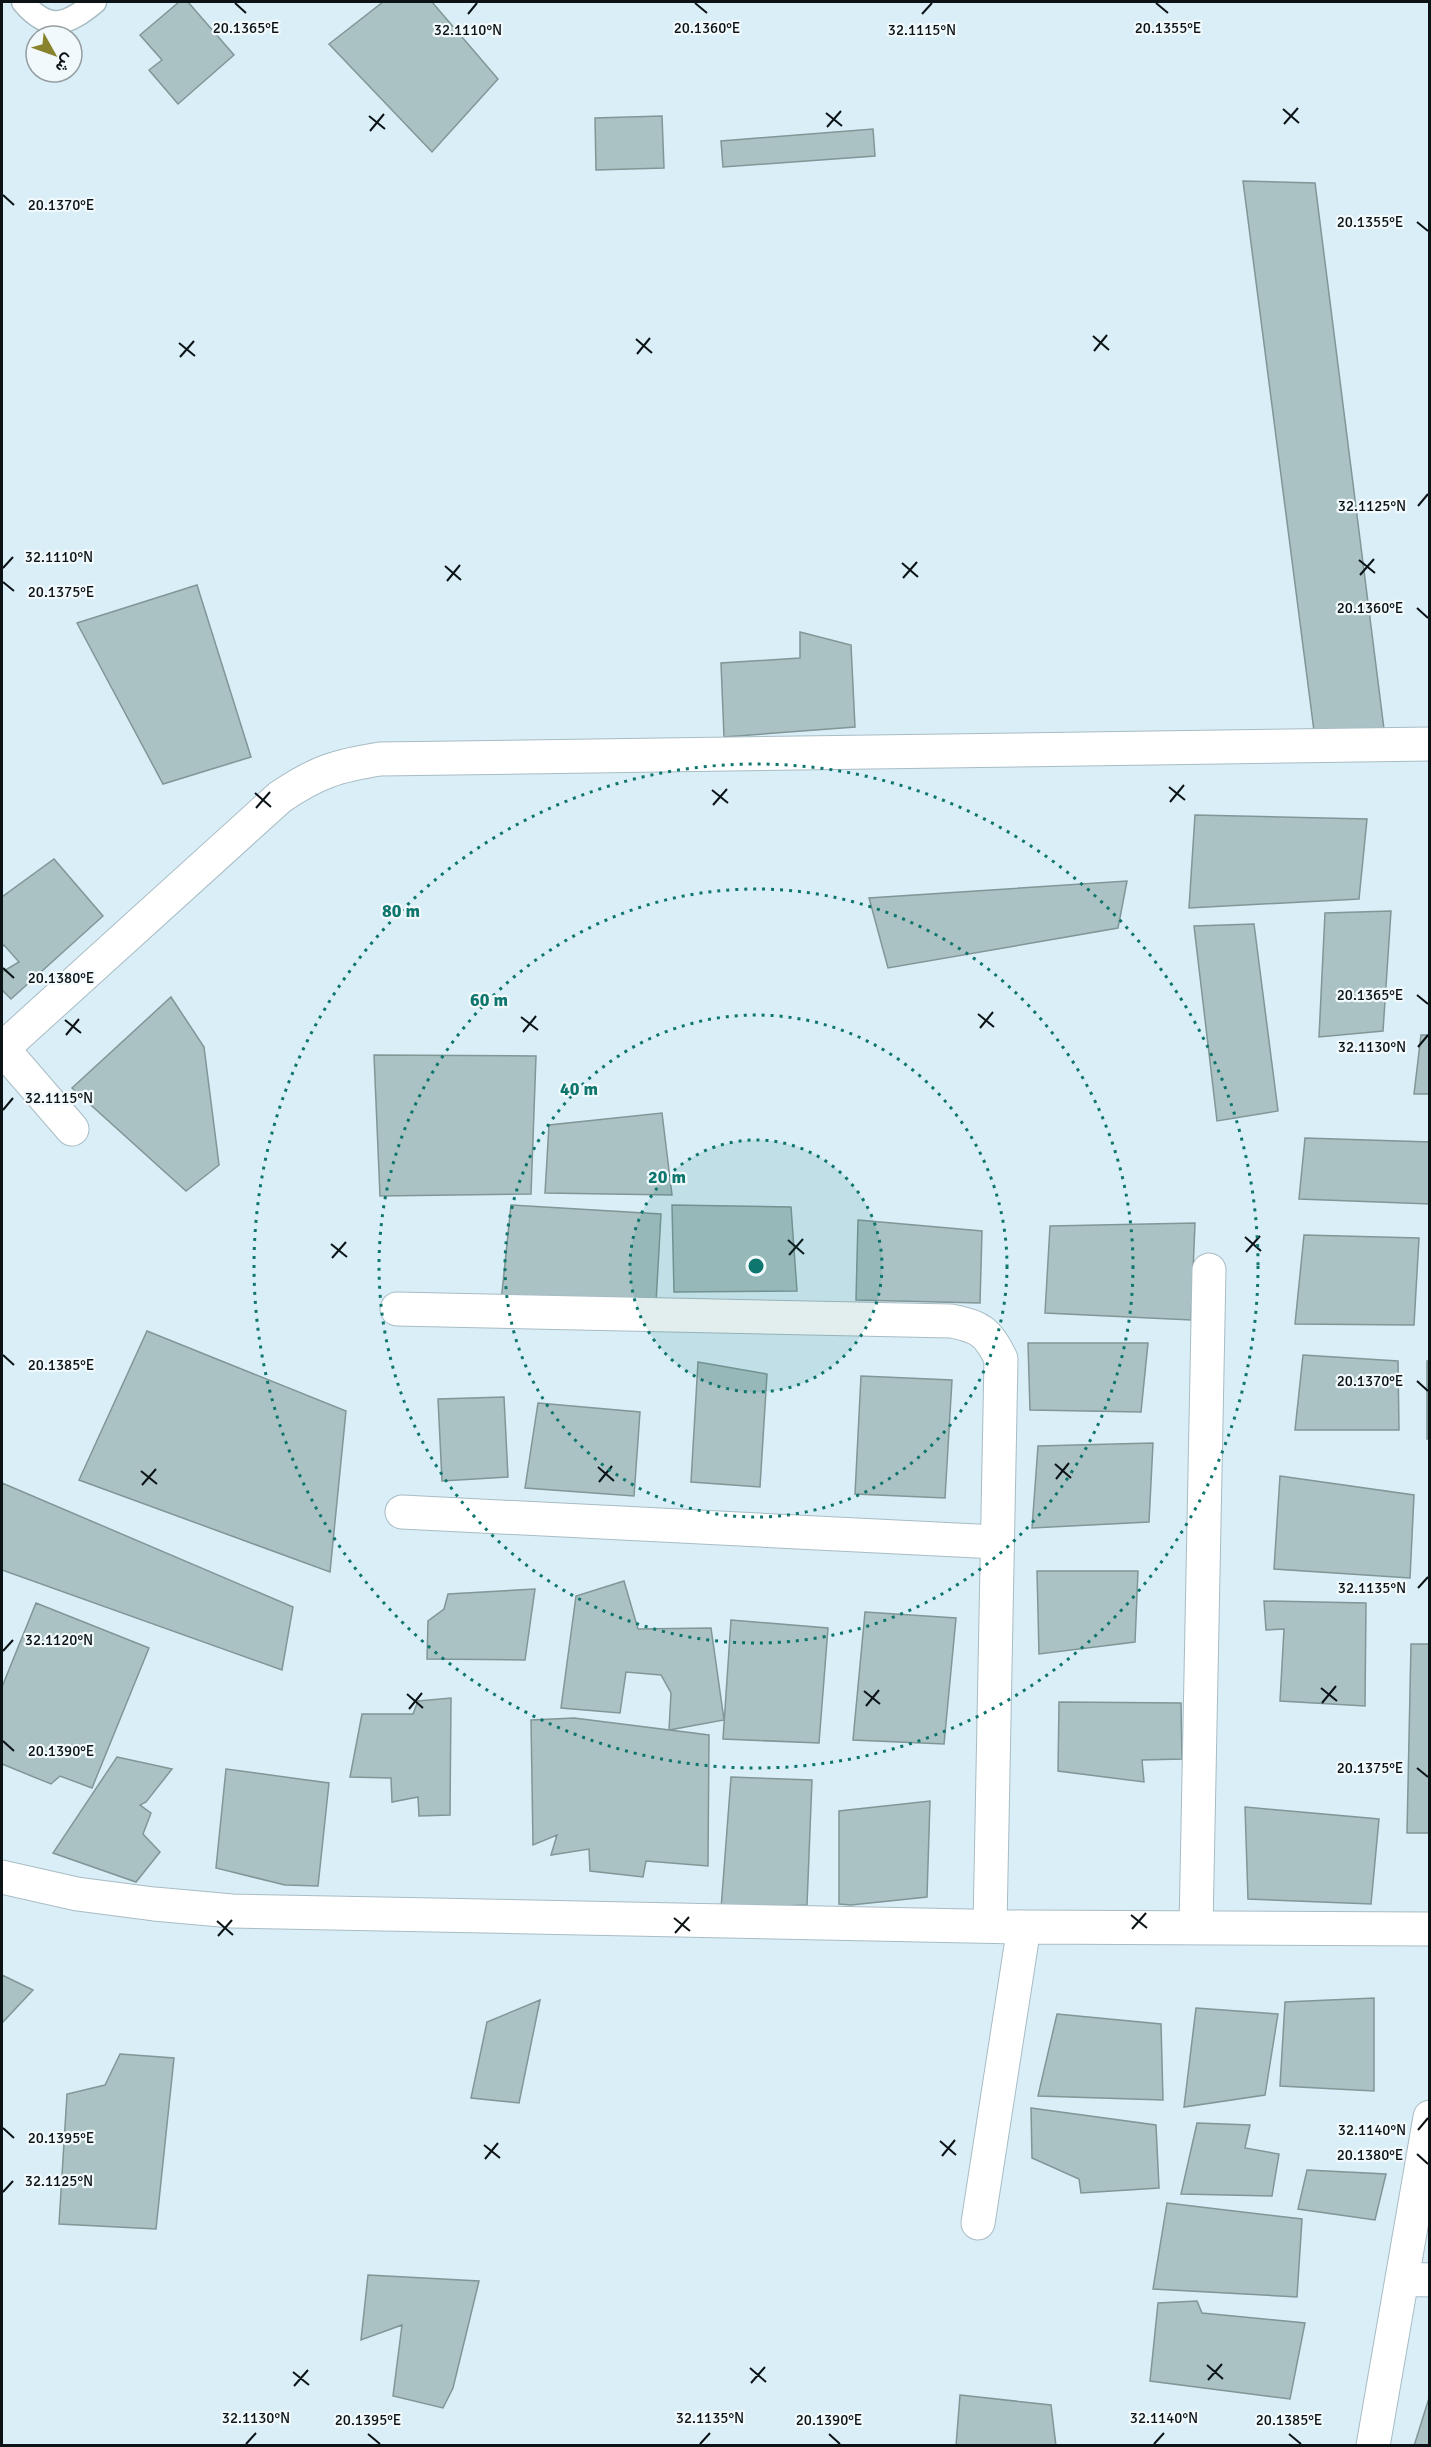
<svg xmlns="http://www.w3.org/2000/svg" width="1431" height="2447" font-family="Signika,Vazirmatn,sans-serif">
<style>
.building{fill:#aac2c3;stroke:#809697;stroke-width:1.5}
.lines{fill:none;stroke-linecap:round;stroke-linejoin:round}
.lane-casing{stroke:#a8bcc4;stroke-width:25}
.street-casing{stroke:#a8bcc4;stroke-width:35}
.lane{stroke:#fff;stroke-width:22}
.street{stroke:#fff;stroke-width:33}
.ticks{fill:none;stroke:#0b1316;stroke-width:2}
.ring{fill:none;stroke:#0f766e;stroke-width:3;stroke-dasharray:3 6}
.ticks-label{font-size:15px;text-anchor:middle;fill:#0b1316;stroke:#f1f9fd;stroke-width:4.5;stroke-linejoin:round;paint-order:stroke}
.centre{fill:#0f766e;stroke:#f1f9fd;stroke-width:3}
.ring-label{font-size:18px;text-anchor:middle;font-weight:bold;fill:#0f766e;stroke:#f1f9fd;stroke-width:4.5;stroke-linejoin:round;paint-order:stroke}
</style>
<rect width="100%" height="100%" fill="#d9eef7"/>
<!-- building -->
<path class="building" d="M179 2H188L234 55 178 104 149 70 162 60 140 35Z
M383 2H432L498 79 432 152 329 44Z
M662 116 664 168 596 170 595 118Z
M873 129 875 156 723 167 721 141Z
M1243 181 1315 183 1384 729 1314 731Z
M197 585 251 757 163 784 77 623Z
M800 632 851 645 855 727 724 737 721 663 800 658Z
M1195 815 1367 819 1359 899 1189 908Z
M54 859 103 916 11 999 2 990V972L19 962 4 945 2 947V897Z
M1127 881 1118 928 888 968 869 898Z
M1391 911 1383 1031 1319 1037 1325 913Z
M1254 924 1278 1111 1217 1121 1194 926Z
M171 997 204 1047 219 1165 186 1191 72 1088Z
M1421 1035H1430V1094H1414Z
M374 1055 536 1056 531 1194 380 1196Z
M662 1113 672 1195 545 1193 549 1125Z
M1305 1138 1430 1142V1204L1299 1199Z
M511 1205 661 1214 656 1303 501 1302Z
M672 1205 791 1207 797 1291 674 1292Z
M858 1220 982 1231 980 1303 856 1300Z
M1195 1223 1191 1320 1045 1313 1050 1226Z
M1304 1235 1419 1238 1414 1325 1295 1324Z
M147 1331 346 1411 330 1572 79 1480Z
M1028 1343H1148L1141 1412 1030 1410Z
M1303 1355 1398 1361 1399 1430H1295Z
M1430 1360V1439H1427V1361Z
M698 1362 767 1374 760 1487 691 1482Z
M861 1376 952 1380 945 1498 855 1494Z
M504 1397 508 1477 442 1481 438 1399Z
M538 1403 640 1412 634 1496 525 1488Z
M1153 1443 1149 1522 1032 1528 1038 1446Z
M1280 1476 1414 1495 1410 1578 1274 1569Z
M2 1483 293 1607 282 1670 2 1570Z
M1037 1571H1138L1135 1642 1039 1654Z
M624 1581 638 1629 711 1628 724 1720 669 1730 671 1693 661 1675 626 1672 620 1713 561 1708 576 1596Z
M535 1589 525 1660 427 1659 428 1621 444 1609 448 1594Z
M1264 1601 1366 1603 1365 1706 1280 1701 1284 1629 1266 1630Z
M36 1603 149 1648 92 1788 60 1776 51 1784 2 1764V1687Z
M865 1612 956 1618 944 1744 853 1740Z
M731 1620 828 1628 819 1743 723 1739Z
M1411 1644H1430V1833H1407Z
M451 1698 450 1815 419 1816 418 1797 392 1802 391 1778 350 1777 362 1714H413L418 1701Z
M1059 1702 1181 1703 1182 1759 1142 1760 1144 1782 1058 1771Z
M574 1718 709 1735 708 1866 646 1861 643 1877 590 1871 589 1849 551 1855 557 1835 533 1845 531 1720Z
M117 1757 172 1769 146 1802 140 1805 151 1813 143 1834 160 1852 136 1882 53 1853Z
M226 1769 329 1783 318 1886 285 1885 216 1868Z
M731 1777 812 1780 807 1905 721 1909Z
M930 1801 927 1897 851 1905 839 1904V1811Z
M1245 1807 1379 1819 1371 1904 1248 1899Z
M2 1975 33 1990 2 2023Z
M1374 1998V2091L1280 2086 1285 2002Z
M540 2000 519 2103 471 2098 487 2022Z
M1196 2008 1278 2014 1265 2095 1184 2107Z
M1057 2014 1161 2024 1163 2100 1038 2096Z
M120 2054 174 2058 156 2229 59 2224 67 2094 105 2085Z
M1031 2108 1156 2125 1159 2188 1081 2193 1079 2179 1032 2158Z
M1197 2123 1250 2125 1245 2148 1279 2154 1272 2196 1181 2194Z
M1307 2170 1386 2174 1375 2220 1298 2209Z
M1167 2203 1302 2219 1297 2297 1153 2289Z
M368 2275 479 2281 453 2388 443 2408 393 2396 402 2325 361 2340Z
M1197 2301 1202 2313 1305 2323 1290 2399 1150 2381 1158 2303Z
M960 2395 1051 2405 1056 2446H956Z
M1430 2395V2446H1414Z"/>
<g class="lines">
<!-- lane casing -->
<g class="lane-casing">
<path id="lane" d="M23 2C49 33 67 25 95 2"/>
</g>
<!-- street casing -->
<g class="street-casing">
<path id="street" d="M2 1048 72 1129
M2 1049 280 797C317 772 336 766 380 759L1430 744
M397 1309 951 1321C980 1326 989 1333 1001 1359L990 1926
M402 1512 997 1542
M2 1877 77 1894 154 1904 232 1911 1024 1927 1430 1929
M1196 1928 1209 1270
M978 2223 1024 1927
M1402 2279 1430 2280
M1373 2446 1430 2117"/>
</g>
<!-- lane -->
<use href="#lane" class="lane"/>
<!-- street -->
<use href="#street" class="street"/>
</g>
<!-- ticks -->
<path class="ticks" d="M235 3 246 13M695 3 707 13M1156 3 1168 13M468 14 477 3M922 14 932 3M1283 109 1299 123M826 113 842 126M369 116 385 129M1284 124 1298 108M827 127 841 111M370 131 384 114M3 195 14 205M1417 222 1428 231M1093 336 1109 350M636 339 652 353M179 343 195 356M1094 351 1107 335M637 354 650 338M180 357 194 341M1418 506 1428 494M1359 560 1375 573M902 563 918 577M445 566 461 580M3 568 13 557M1360 575 1374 559M903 578 917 562M447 581 460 565M3 582 14 591M1417 608 1428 618M1169 787 1185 800M712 790 728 803M255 793 271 807M1170 802 1184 785M713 805 727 789M256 808 270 792M3 968 14 978M1417 995 1428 1004M978 1014 994 1027M521 1017 538 1030M65 1020 81 1033M980 1028 993 1012M523 1032 536 1016M66 1035 79 1019M1418 1047 1428 1035M3 1110 13 1098M1245 1237 1261 1251M788 1240 804 1254M331 1244 347 1257M1246 1252 1260 1236M789 1255 803 1239M332 1258 346 1242M3 1355 14 1365M1417 1381 1428 1391M1055 1464 1071 1478M598 1467 614 1481M141 1471 157 1484M1056 1479 1069 1463M599 1482 612 1466M142 1485 156 1469M1418 1588 1428 1577M3 1651 13 1640M1321 1688 1337 1701M864 1691 880 1704M407 1694 423 1708M1322 1703 1336 1686M866 1706 879 1690M409 1709 422 1693M3 1741 14 1751M1417 1768 1428 1777M1131 1915 1147 1928M674 1918 690 1931M217 1921 233 1935M1132 1929 1146 1913M675 1933 689 1917M218 1936 232 1920M3 2128 14 2138M1418 2130 1428 2118M940 2141 956 2155M484 2145 500 2158M1417 2154 1428 2164M942 2156 955 2140M485 2159 498 2143M3 2192 13 2181M1207 2365 1223 2379M750 2368 766 2382M293 2372 309 2385M1208 2380 1222 2364M751 2383 765 2367M294 2386 308 2370M368 2434 380 2444M829 2434 840 2444M1289 2434 1301 2444M246 2444 256 2433M700 2444 710 2433M1154 2444 1164 2433"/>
<!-- distance rings -->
<circle cx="756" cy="1266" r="126" fill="#0f766e" fill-opacity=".12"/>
<g class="ring">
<circle cx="756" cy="1266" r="126"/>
<circle cx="756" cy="1266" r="251"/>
<circle cx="756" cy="1266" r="377"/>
<circle cx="756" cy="1266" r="502"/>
</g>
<g class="ticks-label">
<text x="246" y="33">20.1365°E</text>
<text x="1168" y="33">20.1355°E</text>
<text x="707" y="33">20.1360°E</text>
<text x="468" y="35">32.1110°N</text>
<text x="922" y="35">32.1115°N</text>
<text x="61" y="210">20.1370°E</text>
<text x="1370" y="227">20.1355°E</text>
<text x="1372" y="511">32.1125°N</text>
<text x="59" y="562">32.1110°N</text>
<text x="61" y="597">20.1375°E</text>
<text x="1370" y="613">20.1360°E</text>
<text x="61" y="983">20.1380°E</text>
<text x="1370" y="1000">20.1365°E</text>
<text x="1372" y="1052">32.1130°N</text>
<text x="59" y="1103">32.1115°N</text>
<text x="61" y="1370">20.1385°E</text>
<text x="1370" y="1386">20.1370°E</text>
<text x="1372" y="1593">32.1135°N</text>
<text x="59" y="1645">32.1120°N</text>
<text x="61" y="1756">20.1390°E</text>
<text x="1370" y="1773">20.1375°E</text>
<text x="1372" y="2135">32.1140°N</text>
<text x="61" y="2143">20.1395°E</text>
<text x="1370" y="2160">20.1380°E</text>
<text x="59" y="2186">32.1125°N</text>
<text x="256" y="2423">32.1130°N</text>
<text x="710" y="2423">32.1135°N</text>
<text x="1164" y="2423">32.1140°N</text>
<text x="368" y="2425">20.1395°E</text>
<text x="829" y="2425">20.1390°E</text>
<text x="1289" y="2425">20.1385°E</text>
</g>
<circle cx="756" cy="1266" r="9" class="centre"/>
<g class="ring-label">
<text x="401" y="917">80 m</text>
<text x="489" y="1006">60 m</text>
<text x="579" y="1095">40 m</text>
<text x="667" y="1183">20 m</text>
</g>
<!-- border -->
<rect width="1431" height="2447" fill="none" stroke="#0b1316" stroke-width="6"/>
<!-- north arrow -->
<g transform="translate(54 54) rotate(130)"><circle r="28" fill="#f1f9fd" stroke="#959da1" stroke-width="1.5"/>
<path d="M0-4.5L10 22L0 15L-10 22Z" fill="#88832c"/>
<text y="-9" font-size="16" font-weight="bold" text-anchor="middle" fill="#0b1316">ش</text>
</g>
</svg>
